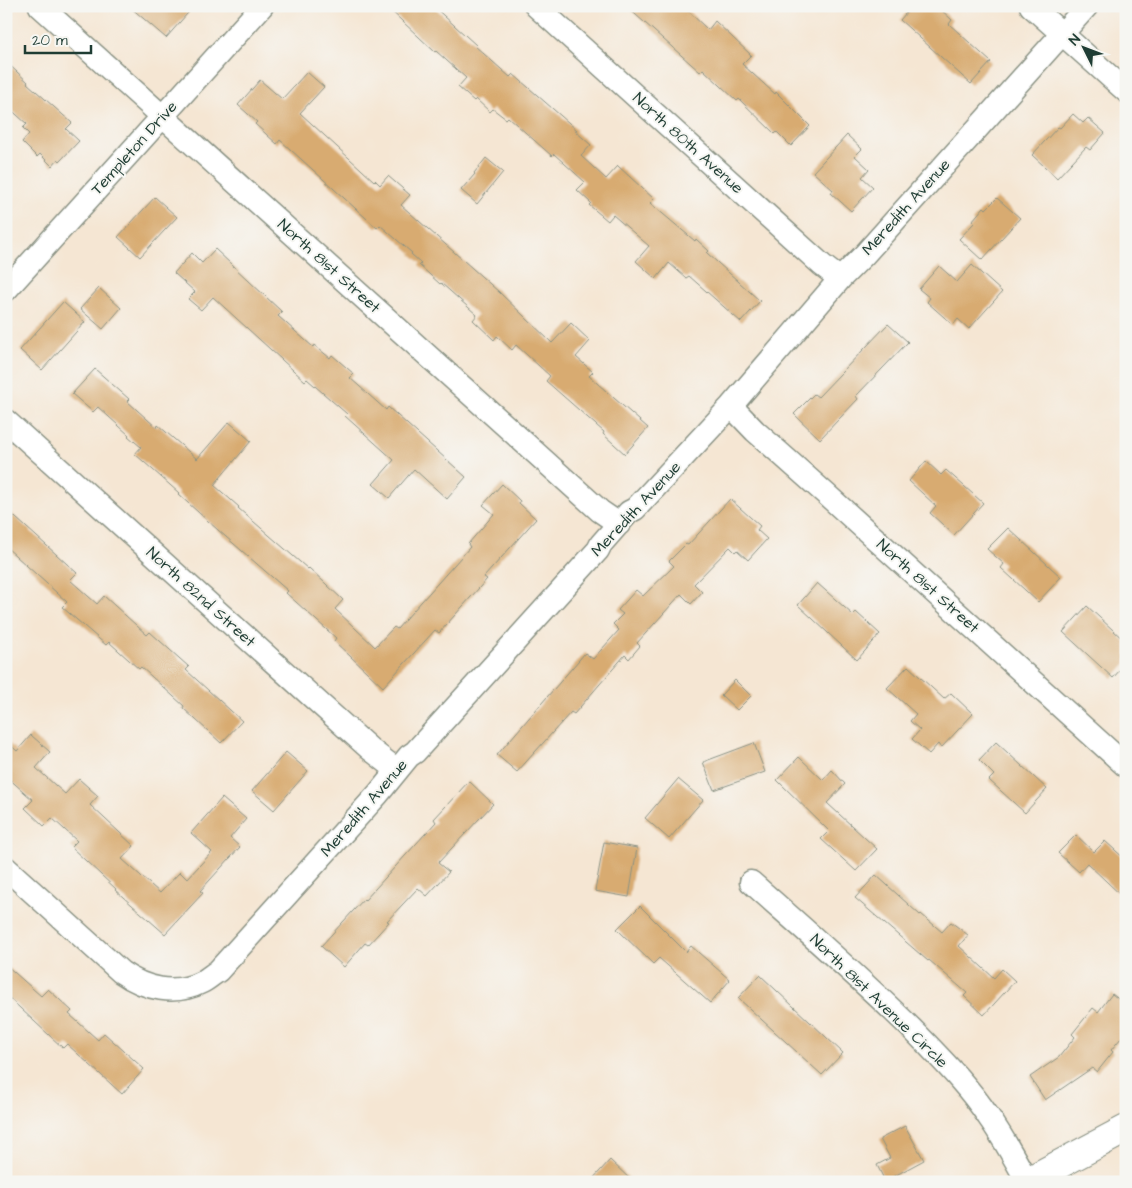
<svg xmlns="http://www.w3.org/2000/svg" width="1132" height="1188" font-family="'Architects Daughter',sans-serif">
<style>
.building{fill:#d8ab71}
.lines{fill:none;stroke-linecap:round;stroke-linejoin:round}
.minor-casing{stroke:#8a9284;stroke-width:25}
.tertiary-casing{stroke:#8a9284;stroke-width:30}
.minor{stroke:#fff;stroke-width:22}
.tertiary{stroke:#fff;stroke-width:28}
.labels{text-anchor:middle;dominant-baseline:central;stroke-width:4;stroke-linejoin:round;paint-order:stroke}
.street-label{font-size:16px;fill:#1f3d34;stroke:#f6f6f2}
</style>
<rect width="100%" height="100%" fill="#f6f6f2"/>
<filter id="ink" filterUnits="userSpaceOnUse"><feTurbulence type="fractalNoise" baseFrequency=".02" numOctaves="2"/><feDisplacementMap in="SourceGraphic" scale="10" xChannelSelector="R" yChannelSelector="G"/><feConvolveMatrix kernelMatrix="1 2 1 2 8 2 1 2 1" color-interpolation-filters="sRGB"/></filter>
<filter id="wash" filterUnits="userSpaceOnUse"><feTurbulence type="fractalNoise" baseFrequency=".0096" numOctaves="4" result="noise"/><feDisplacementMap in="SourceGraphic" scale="20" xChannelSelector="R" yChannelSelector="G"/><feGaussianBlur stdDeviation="1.12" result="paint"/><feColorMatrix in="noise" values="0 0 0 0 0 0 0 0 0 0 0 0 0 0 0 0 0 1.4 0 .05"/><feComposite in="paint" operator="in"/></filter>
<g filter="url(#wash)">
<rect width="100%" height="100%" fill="#f5e6d3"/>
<g id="blocks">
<!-- building -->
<path class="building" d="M129 6H194L166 38Z
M386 6H433L476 45 475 46 510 77 513 74 577 130 575 131 591 145 581 156 606 179 618 166 654 199 650 203 695 241 696 239 709 251 707 253 760 301 741 322 689 276 686 278 669 263 656 279 636 261 649 246 613 215 608 221 589 205 591 203 577 190 585 182 554 154 552 156 508 117 506 119 493 109 490 112 476 99 474 101 458 87 466 78 436 51 435 52Z
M626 6H683L708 30 715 21 751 55 742 64 775 94 776 92 810 126 791 146 777 132 775 134 739 99 737 101 703 69 700 72Z
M912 6H937L952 20 949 24 991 62 971 84 900 20Z
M6 62 28 82 27 83 72 123 66 129 79 141 60 161 58 159 52 166 40 154 37 157 22 142 29 134 23 128 27 124 6 105Z
M307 72 324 87 300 113 374 181 375 180 380 185 388 176 410 195 401 205 499 292 552 343 571 323 590 341 576 357 593 372 589 376 648 428 625 454 603 434 604 432 546 381 550 376 516 345 512 350 497 336 494 340 473 320 477 315 441 283 440 284 419 265 421 263 411 254 412 253 380 225 377 228 280 140 277 144 255 124 257 122 238 105 260 80 282 99Z
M1073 114 1083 123 1088 118 1105 133 1090 150 1086 147 1057 178 1032 155 1058 127 1060 128Z
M847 135 862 149 855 156 869 169 862 177 873 187 851 211 831 193 833 190 813 172Z
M486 158 503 172 477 204 461 190 475 174 474 173Z
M155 197 177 217 140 257 118 237Z
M997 198 1020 218 982 260 959 239 974 223 972 221 984 207 986 209Z
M215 249 282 312 278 316 313 347 314 345 330 358 332 355 354 374 350 378 386 410 388 407 466 477 447 499 414 469 389 498 373 484 394 460 345 416 347 414 307 379 305 381 213 297 201 310 188 299 195 292 174 273 192 253 202 263Z
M972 265 1002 292 969 329 958 319 953 325 927 302 930 298 919 289 939 266 957 282Z
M99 288 121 308 103 329 80 309Z
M63 302 85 322 42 370 20 350Z
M888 324 908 342 856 396 858 399 820 439 794 414 814 394 818 397Z
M95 369 129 399 127 401 157 428 158 425 197 459 229 422 251 441 214 485 239 507 238 508 308 569 309 568 343 600 335 609 375 647 394 627 397 629 470 547 468 544 494 514 483 505 502 484 520 501 519 503 536 519 484 577 487 579 439 633 435 630 383 687 334 641 336 638 286 593 288 591 218 530 178 494 179 493 135 454 141 447 128 436 129 435 98 407 93 412 72 394Z
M926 461 941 475 946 470 983 503 954 535 930 513 936 506 909 481Z
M730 499 760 526 757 530 767 539 748 560 737 550 735 552 730 547 694 584 702 592 691 604 681 594 637 643 640 646 629 659 625 655 574 714 571 712 517 772 497 755 585 653 593 659 619 630 613 624 623 614 618 610 636 590 643 596 674 566 669 561 686 544 688 545Z
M6 509 77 573 70 580 97 604 104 596 147 635 150 632 189 667 186 670 242 721 221 743 183 708 184 706 141 667 139 669 109 642 106 645 62 607 67 602 6 547Z
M1008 528 1061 577 1038 602 1001 568 1004 564 987 549Z
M817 583 853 615 856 612 880 634 857 660 798 605Z
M1087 606 1126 642V663L1113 678 1063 632Z
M908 666 944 699 951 693 973 714 941 748 938 744 929 754 912 739 920 730 910 721 916 714 887 688Z
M735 680 751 696 737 710 721 695Z
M31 735 50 752 36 768 65 794 79 779 98 796 90 805 134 846 122 859 160 893 180 872 187 879 212 852 191 833 222 798 246 819 230 838 240 847 200 891 203 893 165 934 115 890 116 889 71 847 77 841 52 818 44 826 25 808 33 800 6 776V741L17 751Z
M996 742 1047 789 1025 813 989 780 994 775 979 760Z
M754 743 765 772 714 790 703 762Z
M286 752 308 771 274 810 252 791Z
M799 757 823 780 832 770 845 784 827 803 877 849 856 871 821 839 829 831 777 780Z
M678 779 703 800 669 839 645 818Z
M469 781 493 804 438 863 449 872 427 896 418 888 387 921 389 922 368 945 365 943 344 967 321 946 364 899 365 900 436 822 434 819Z
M1076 835 1094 852 1105 841 1126 860V900L1087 863 1079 872 1058 853Z
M604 842 637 848 629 897 595 891Z
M876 875 920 915 921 914 942 932 951 922 968 935 959 946 994 978 1002 969 1015 981 984 1015 964 996 967 993 929 960 928 961 855 898Z
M640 906 686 952 691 946 730 980 710 1003 659 958 653 964 617 929Z
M6 965 41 996 48 989 72 1011 69 1014 98 1040 104 1033 144 1069 122 1094 67 1044 63 1048 6 995Z
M760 975 843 1053 822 1075 738 998Z
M1112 994 1126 1005V1032L1111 1050 1113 1052 1097 1072 1092 1068 1045 1100 1030 1077 1059 1057 1075 1037 1072 1034 1093 1008 1098 1012Z
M905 1126 924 1160 885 1181 877 1165 890 1158 880 1139Z
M610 1160 633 1182H590Z"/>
</g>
</g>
<g filter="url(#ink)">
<use href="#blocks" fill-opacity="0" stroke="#8a9284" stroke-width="1"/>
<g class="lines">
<!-- minor casing -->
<g class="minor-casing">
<path id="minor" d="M40 6 600 511 619 524
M536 6 822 265 840 279
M1031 6 1126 91
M6 290 262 6
M731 406 755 431 827 495 1126 766
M6 421 370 749 397 770
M6 868 121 972C145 989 175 996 202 982 208 979 213 974 218 971L378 794 409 756 415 752 598 550 601 544 629 512 635 509 731 406 840 279 864 255 1087 6
M751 882C807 932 865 982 919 1036 943 1061 968 1086 988 1116 1003 1137 1015 1159 1027 1181"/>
</g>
<!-- tertiary casing -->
<g class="tertiary-casing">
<path id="tertiary" d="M1026 1182 1126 1129"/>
</g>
<!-- minor -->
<use href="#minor" class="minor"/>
<!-- tertiary -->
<use href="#tertiary" class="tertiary"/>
</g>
</g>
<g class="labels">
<!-- street labels -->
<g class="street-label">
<text transform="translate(688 143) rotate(42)">North 80th Avenue</text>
<text transform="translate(134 148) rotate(-48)">Templeton Drive</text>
<text transform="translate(906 207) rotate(-48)">Meredith Avenue</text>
<text transform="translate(329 266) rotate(42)">North 81st Street</text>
<text transform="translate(636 509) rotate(-47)">Meredith Avenue</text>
<text transform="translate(928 586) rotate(42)">North 81st Street</text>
<text transform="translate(201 597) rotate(42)">North 82nd Street</text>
<text transform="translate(364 808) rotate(-49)">Meredith Avenue</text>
<text transform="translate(879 1001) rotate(44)">North 81st Avenue Circle</text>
</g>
</g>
<!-- margin -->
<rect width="1132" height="1188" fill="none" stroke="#f6f6f2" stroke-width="25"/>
<!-- north arrow -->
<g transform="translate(1084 48) rotate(312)" stroke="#f6f6f2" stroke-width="4" paint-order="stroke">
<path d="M0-4L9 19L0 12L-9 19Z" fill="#1f3d34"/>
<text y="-8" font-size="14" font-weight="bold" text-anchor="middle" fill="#1f3d34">N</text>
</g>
<!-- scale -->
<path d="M25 45v8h66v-8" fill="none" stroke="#1f3d34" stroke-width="2.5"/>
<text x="32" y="45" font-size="15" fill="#1f3d34" stroke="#f6f6f2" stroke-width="4" paint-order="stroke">20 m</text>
</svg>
